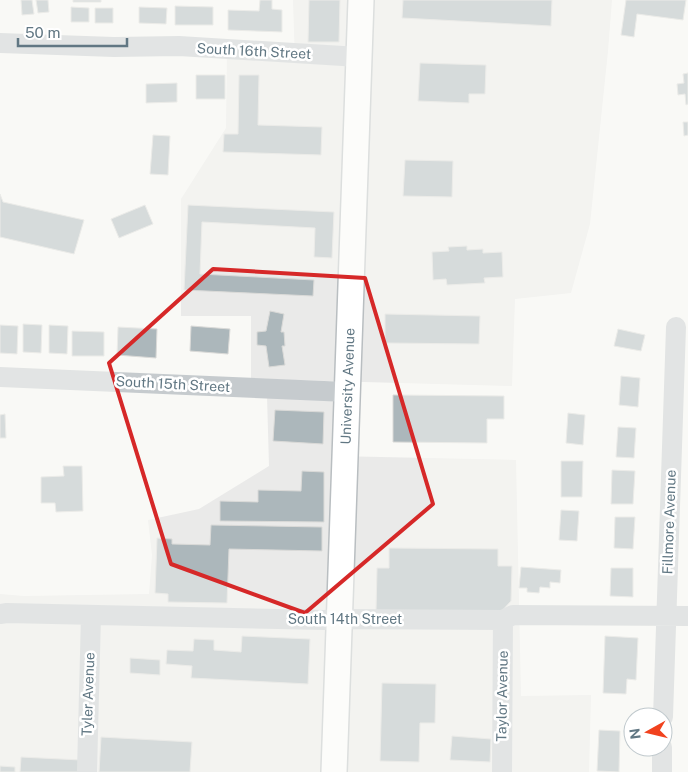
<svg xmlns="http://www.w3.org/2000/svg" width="688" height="772" font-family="'Public Sans',sans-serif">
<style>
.built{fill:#eaeae9}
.building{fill:#acb7bb;stroke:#dadad8}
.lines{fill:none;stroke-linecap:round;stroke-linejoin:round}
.major-casing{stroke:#b9bec1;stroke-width:28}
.minor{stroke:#c6cbce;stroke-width:20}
.major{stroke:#fff;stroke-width:25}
.marked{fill:none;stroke:#d62828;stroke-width:4;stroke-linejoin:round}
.labels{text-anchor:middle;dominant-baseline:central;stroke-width:5;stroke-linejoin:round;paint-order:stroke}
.street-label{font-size:14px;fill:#617783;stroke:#fff}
</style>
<rect width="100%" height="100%" fill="#f9f9f6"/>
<!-- built -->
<path class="built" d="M293 0H612L608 51 590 224 571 293 515 299 512 386 251 379V316H181V199L226 128 227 52 295 62Z
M267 396 335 398 334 456 516 460 521 696 591 695 589 772H0V594L24 596 149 594 152 555 148 520 199 509 269 466Z"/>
<!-- building -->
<path class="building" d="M21 0H32L34 14 22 15Z
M36 0H48L49 12 38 13Z
M73 0H101V2H73Z
M260 0H272V9L282 10V32L228 30V10L259 11Z
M309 0H340L339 42H308Z
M403 0H552L551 26 402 18Z
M626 0H686L683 20 637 14 634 37 621 35Z
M175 6 213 7V25H175Z
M71 7 89 8V22H71Z
M139 7 167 8 166 24 139 23Z
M95 8H113V23H95Z
M420 63 486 65 485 94H469V103L418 101Z
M688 73V104L686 105 685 94 678 95 677 84 684 83 683 74Z
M196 75H225V99H196Z
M239 75H259L258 125 322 127 321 155 223 152 224 134H238Z
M177 83V102L146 103V84Z
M683 122H688V135L684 136Z
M153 135 170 136 168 175 150 174Z
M405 160 453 161 452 197 403 196Z
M0 194 3 202 84 220 74 254 0 237Z
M145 205 153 224 119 238 111 219Z
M188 205 334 212 332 258 314 257 315 228 202 222 200 274 314 280 313 296 184 290Z
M467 246V250L483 249V253L502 252 503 277 484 278 485 283 447 285 446 279 433 280 432 252 449 251 448 247Z
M270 311 284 314 281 332H284L285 346H282L285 365 269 367 266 346 257 345V332L266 331Z
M385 314 480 316 479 344 385 343Z
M23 324 42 325 41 353 23 352Z
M0 325 18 326 17 354 0 353Z
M49 325 68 326 67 354 49 353Z
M191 326 230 329 228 354 190 351Z
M118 327 157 329 156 358 117 355Z
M618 329 645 335 641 351 614 346Z
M72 331 104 332V356H72Z
M621 376 640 378 638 407 619 405Z
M393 395 504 396V419H487V443L393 442Z
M275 410 324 412 323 444 273 441Z
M568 413 585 415 583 445 566 443Z
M5 414 6 438H0V415Z
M618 427 636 428 634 458 616 457Z
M561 461H583L582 497H561Z
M63 466H82L83 511 56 512 55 503H41V477L64 476Z
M612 470 635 471 633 504H611Z
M302 471 324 472V522L220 521V501L258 502V490L301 491Z
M561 510 579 511 577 541 559 540Z
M615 517H635L633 549 614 548Z
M211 525 322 527V551L229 549 227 603 168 602V594L155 593 157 538 172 539V544L210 545Z
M389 548 498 549V566H512L511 601 501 612 376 611 377 568H389Z
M521 567 561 570 560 583 550 582V588L540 587 539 593 527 592V588H519Z
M611 568H633V597L610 596Z
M242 636 310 639 308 684 191 678 192 666 166 664 167 650 193 651 194 639 214 640V650L241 652Z
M605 636 638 638 636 680 627 679 626 694 603 693Z
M130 658 160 660V675L130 673Z
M382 683 436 684 435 723H420L419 762 380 761Z
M599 730 620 731 619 772 597 771Z
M452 736 491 739 490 762 450 760Z
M101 737 192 742 190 772H99Z
M21 757 81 760 80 772H20Z
M0 766 15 767V772H0Z"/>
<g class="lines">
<!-- major casing -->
<g class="major-casing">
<g id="major">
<path id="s1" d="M334 772 361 0"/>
</g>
</g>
<!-- minor -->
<path class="minor" d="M0 43 114 47 179 46 359 57
M0 377 347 392
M0 614 7 613 324 620 339 619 503 620 513 615 688 616
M663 717 676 327
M87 772 91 615
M502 772 503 620
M662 772V747"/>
<!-- major -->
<use href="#major" class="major"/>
</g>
<!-- marked area -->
<path d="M0 0H688V772H0ZM213 269 365 278 433 504 305 613 171 564 109 363Z" fill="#f9f9f6" fill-opacity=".55" fill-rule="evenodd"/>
<path class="marked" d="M213 269 365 278 433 504 305 613 171 564 109 363Z"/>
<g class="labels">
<!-- street labels -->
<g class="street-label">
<text transform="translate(254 51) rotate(3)">South 16th Street</text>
<text transform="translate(173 384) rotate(3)">South 15th Street</text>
<text stroke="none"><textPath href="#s1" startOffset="386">University Avenue</textPath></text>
<text transform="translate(669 522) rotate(-88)">Fillmore Avenue</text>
<text x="345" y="619">South 14th Street</text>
<text transform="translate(88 694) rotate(-88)">Tyler Avenue</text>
<text transform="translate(502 696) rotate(-89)">Taylor Avenue</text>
</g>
</g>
<!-- north arrow -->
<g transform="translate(648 732) rotate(262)"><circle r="24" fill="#ffffff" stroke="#c0c9cd"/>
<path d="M0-4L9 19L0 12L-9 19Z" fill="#f1421e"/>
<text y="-8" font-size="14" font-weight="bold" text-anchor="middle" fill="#617783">N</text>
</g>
<!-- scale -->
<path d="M18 38v8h109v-8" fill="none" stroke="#617783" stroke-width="2.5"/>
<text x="25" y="38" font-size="15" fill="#617783" stroke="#ffffff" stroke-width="4" paint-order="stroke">50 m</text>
</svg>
